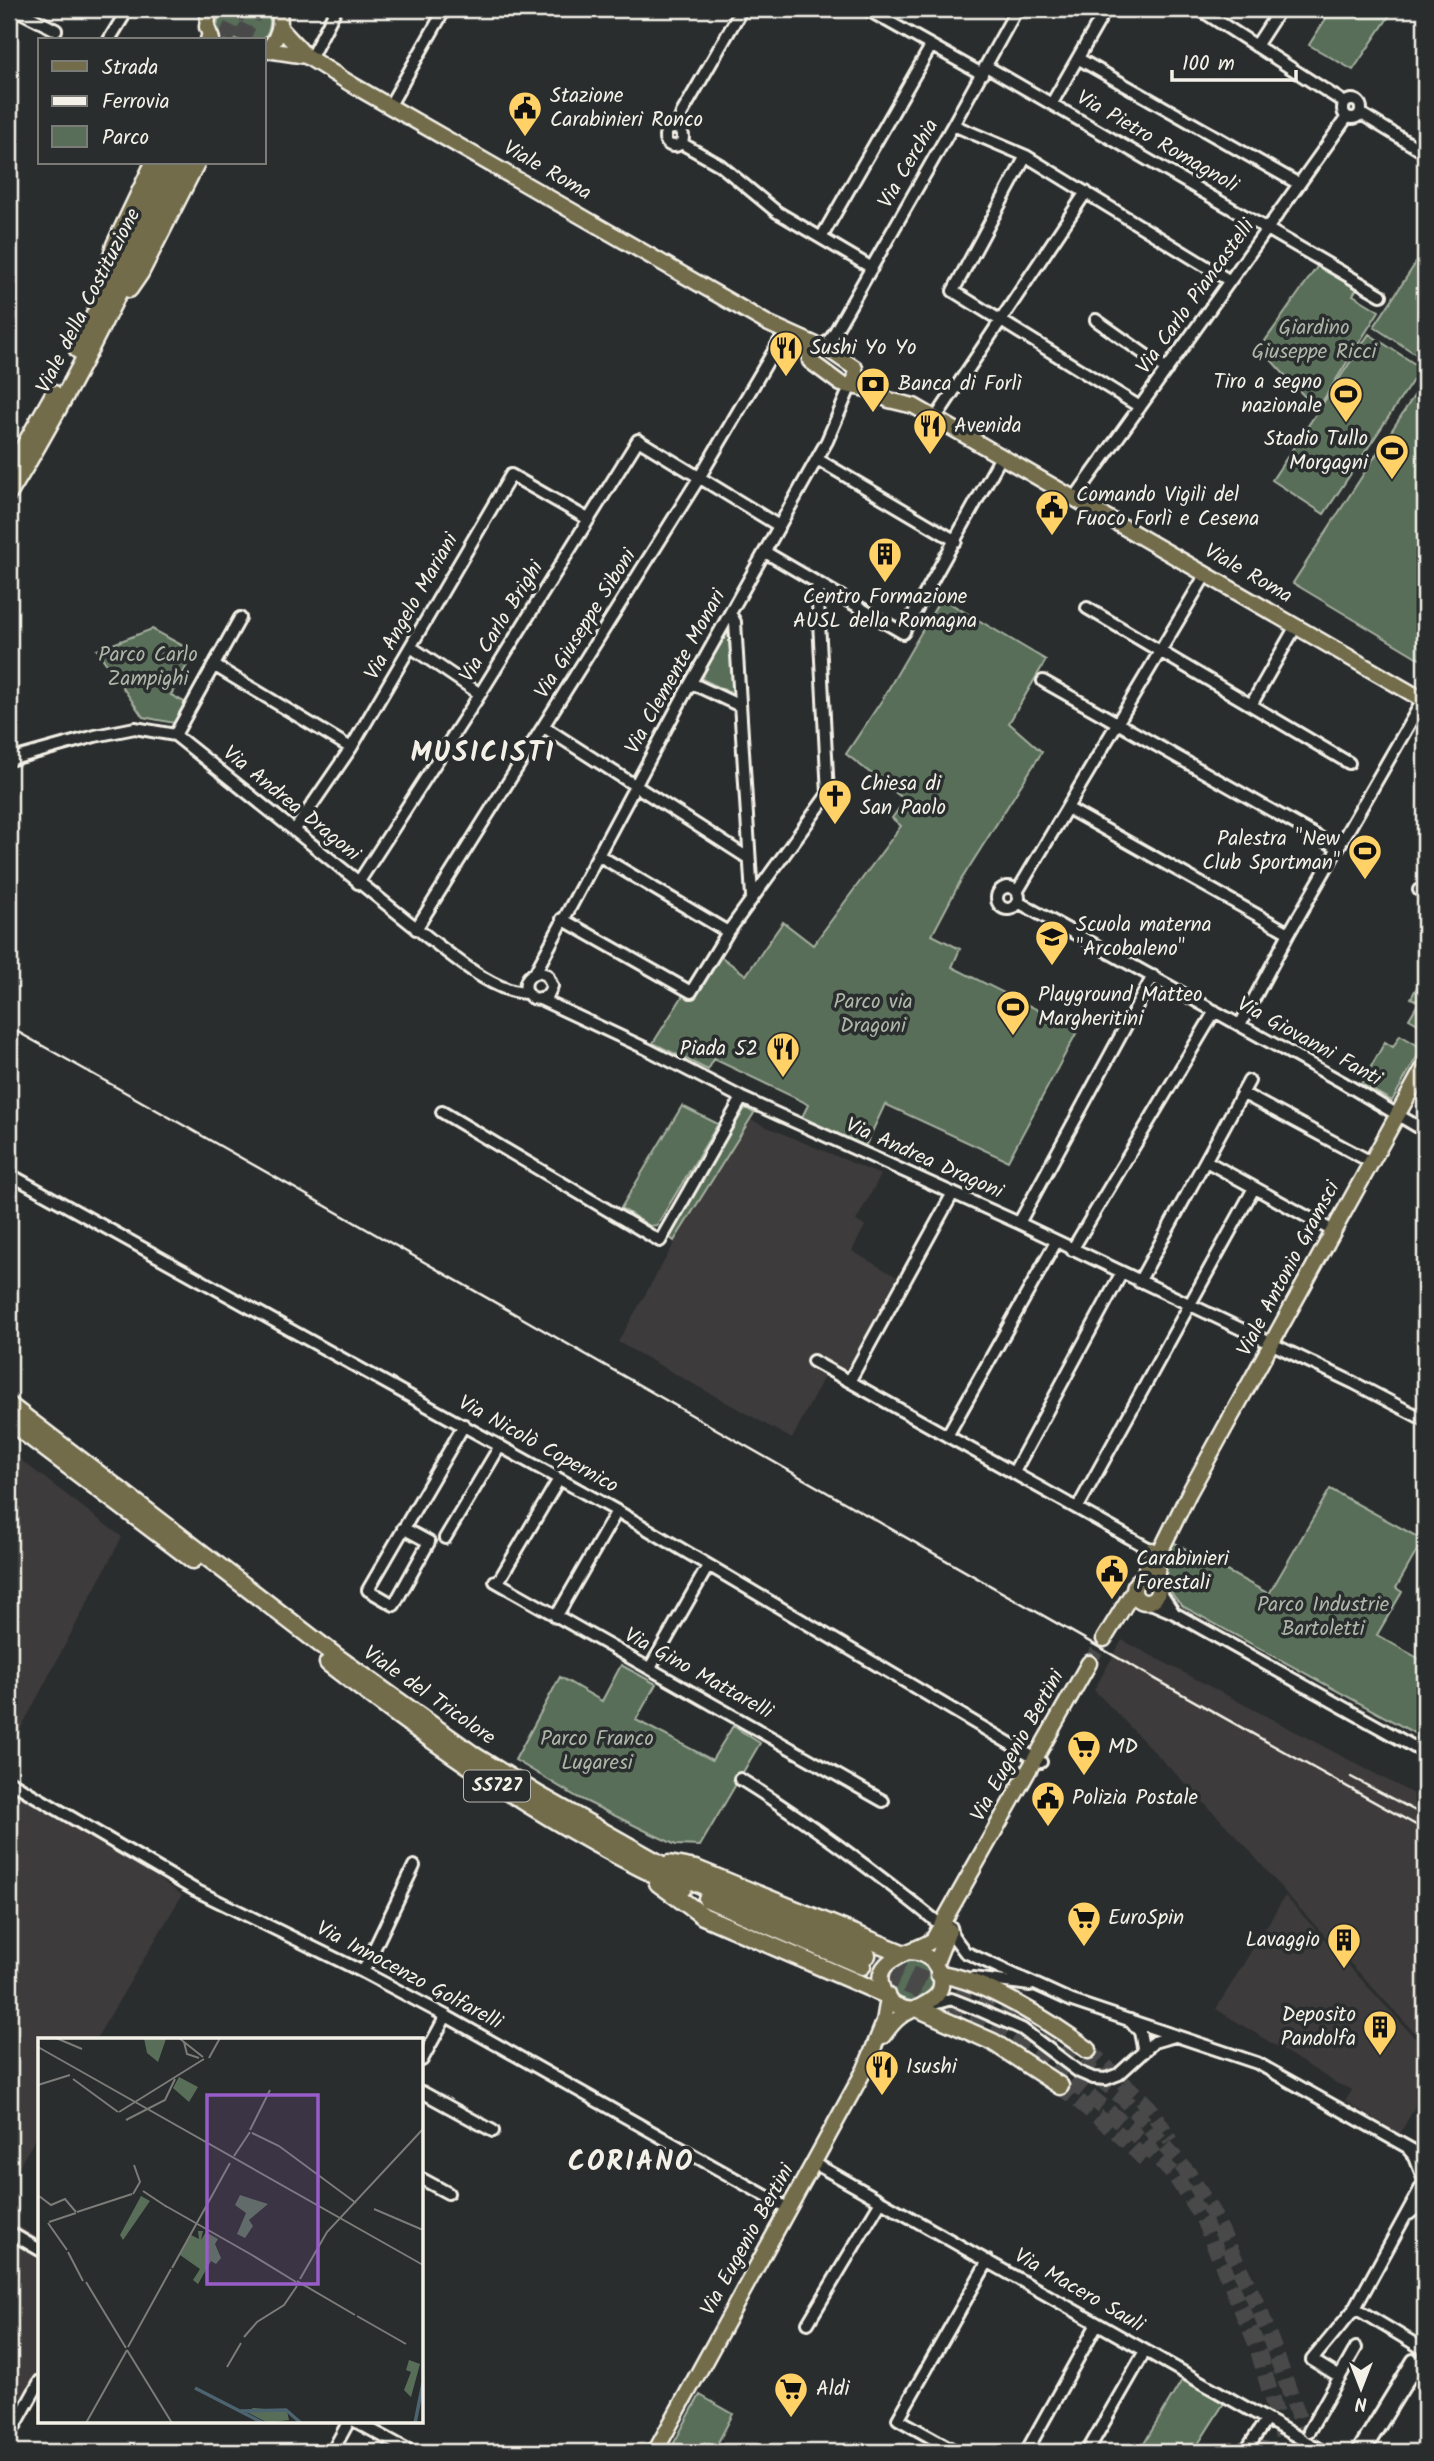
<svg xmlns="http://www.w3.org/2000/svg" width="1434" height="2461" font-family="Kalam,sans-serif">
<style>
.built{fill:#3d3a3a}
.green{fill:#586e59;stroke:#a6b0a0;stroke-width:2}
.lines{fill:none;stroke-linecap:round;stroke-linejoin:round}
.major-tunnel{stroke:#484a4a;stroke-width:14;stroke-dasharray:14 7;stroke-linecap:butt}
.highway-tunnel{stroke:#484a4a;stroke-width:16;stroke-dasharray:16 8;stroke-linecap:butt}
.minor-casing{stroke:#f4f1e8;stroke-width:16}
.major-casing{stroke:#f4f1e8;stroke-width:19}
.highway-casing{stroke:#f4f1e8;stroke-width:21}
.minor{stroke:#2a2d2e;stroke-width:10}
.major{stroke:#736c4b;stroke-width:14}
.highway{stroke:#736c4b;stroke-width:16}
.rail{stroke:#f4f1e8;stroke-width:2.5}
.labels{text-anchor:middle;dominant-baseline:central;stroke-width:7;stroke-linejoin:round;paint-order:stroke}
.shield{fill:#2a2d2e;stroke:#b7b6b0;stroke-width:2}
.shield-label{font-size:19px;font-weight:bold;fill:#f4f1e8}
.poi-label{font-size:21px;fill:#f4f1e8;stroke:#2a2d2e;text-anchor:start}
.street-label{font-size:21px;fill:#f4f1e8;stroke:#2a2d2e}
.park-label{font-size:21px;fill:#aeb6a8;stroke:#2a2d2e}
.district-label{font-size:28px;font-weight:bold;letter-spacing:2px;fill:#f4f1e8;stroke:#2a2d2e}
.inset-river{fill:none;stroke:#4c6370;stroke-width:3.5}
.inset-road{fill:none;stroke:#7b7b78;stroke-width:2}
.view{fill:#995dc9;fill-opacity:0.15;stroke:#995dc9;stroke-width:3.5}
.inset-edge{fill:none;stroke:#f4f1e8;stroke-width:3.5}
</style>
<rect width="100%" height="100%" fill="#2a2d2e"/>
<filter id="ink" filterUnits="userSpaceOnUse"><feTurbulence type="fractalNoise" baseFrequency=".0143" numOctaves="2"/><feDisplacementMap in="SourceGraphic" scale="14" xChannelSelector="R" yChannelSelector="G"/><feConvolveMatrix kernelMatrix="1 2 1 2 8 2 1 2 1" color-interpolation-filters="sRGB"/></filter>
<g filter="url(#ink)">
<!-- built -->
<path class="built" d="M746 1118 881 1175 856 1221 865 1226 852 1251 897 1277 845 1373 830 1365 792 1439 618 1342Z
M9 1451 122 1537 9 1751Z
M1122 1640 1425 1800V2044L1289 1897 1243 1843 1094 1690Z
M9 1776 182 1895 96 2039H40V2131L9 2183Z
M1285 1896 1425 2049V2088L1400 2134 1345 2101 1352 2090 1336 2083 1216 2009Z
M9 2220 40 2239V2387L9 2446Z"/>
<!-- green -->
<path class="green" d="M220 9H267C272 20 271 31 262 40H225L217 27Z
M1332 9H1394L1353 70 1309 45Z
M1425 249V360L1374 327Z
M1319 264 1357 288 1353 295 1379 311 1317 410 1260 348Z
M1369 334 1421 368 1324 514 1272 480Z
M1425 379V662L1293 583Z
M941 598 1046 660 1009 723 1042 752 961 880 932 935 960 949 952 967 1078 1030 1008 1161 885 1104 865 1147 802 1117 808 1105 802 1101 714 1059 708 1070 653 1043 684 994 693 998 720 956 746 975 783 922 813 945 901 826 892 818 905 800 846 754 882 700Z
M152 629 194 652 171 695 186 703 174 723 143 717 97 650Z
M728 632 735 695 700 678Z
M1425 972V1028L1409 1019 1419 1002 1411 998Z
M1400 1035 1422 1048 1392 1101 1361 1084 1385 1042 1393 1047Z
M682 1106 718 1124 657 1225 650 1226 621 1208Z
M745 1108 754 1113 674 1241 668 1236 669 1233Z
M1330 1489 1423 1540 1396 1588 1402 1592 1377 1635 1425 1662V1739L1184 1607C1162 1589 1164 1566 1173 1542L1269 1594Z
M621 1665 656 1684 636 1720 712 1760 733 1726 760 1743 700 1846 676 1845 648 1832 577 1797 515 1760 560 1677 602 1701Z
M888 1981a23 23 0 1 1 46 0a23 23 0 1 1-46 0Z
M1182 2380 1224 2403 1193 2452H1139Z
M700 2395 733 2414 713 2452H669Z"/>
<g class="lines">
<!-- major-tunnel -->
<path class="major-tunnel" d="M1089 1663 1104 1639"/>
<!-- highway-tunnel -->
<path class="highway-tunnel" d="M225 40 240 9
M241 40 256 9
M867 1955 1013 2018 1062 2046 1124 2099 1189 2174 1212 2212 1259 2308 1297 2412 1308 2452
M862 1966 944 2001 1007 2033 1044 2059 1130 2129 1175 2176 1203 2219 1256 2343 1287 2452
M1088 2050 1149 2107 1171 2141
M1060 2086 1119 2134 1146 2161"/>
<!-- minor casing -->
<g class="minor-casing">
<path id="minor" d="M15 9 56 30
M866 9 982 74
M1199 9 1345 103
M109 40 128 9
M1256 46 1280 9
M310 59 336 9
M1079 59 1299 184
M986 66 1381 295
M1343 109a9 9 0 1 1 18 0a9 9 0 1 1-18 0Z
M1052 103 1106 9
M390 105 445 9
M1360 113 1425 153
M953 125 1026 156 1230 281
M665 137a9 9 0 1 1 18 0a9 9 0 1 1-18 0Z
M677 128 682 113 742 9
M681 143 720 165 777 212 872 268
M1026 156 953 291 1140 407
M821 238 931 46
M1096 320 1167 370
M823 346 832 337 953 125 1017 9
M935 419 1086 192
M817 459 956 541
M1074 499 1347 117
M765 552 903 633 1001 457
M1087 608 1349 763
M730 613 735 622 752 897
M411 647 480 694
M215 666 351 748
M1043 681 1338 848
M691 683 740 706
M1251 705 1296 626
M544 727 748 858
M175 735 240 618
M9 760 95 736 135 728 175 735 430 939C455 958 495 993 527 993
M1067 808 1289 933
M294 831 351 748 511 475 588 519
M598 855 728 932
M358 883 480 694 638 440 779 526
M997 898a11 11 0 1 1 22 0a11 11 0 1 1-22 0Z
M1419 890 1425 893
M1017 892 1206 574
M1018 902 1342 1082 1425 1131
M562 919 691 992 728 932 828 794 817 583
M416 929 699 478 779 342 785 338
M535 973 684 695 827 441 851 385
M540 999 548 995 552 986 547 975 538 972C527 975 523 983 527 993L532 998 540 999 647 1049 742 1098 1019 1223 1354 1383 1425 1420
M1240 1025 1289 933 1423 700
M1242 1093 1371 1162
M442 1112 660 1241 742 1098
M1206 1161 1333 1231
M9 1174 617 1511 1041 1762
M1019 1223 1153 976
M1072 1250 1215 1011
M1139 1282 1249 1081
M813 1361 1157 1553
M850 1380 953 1193
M947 1436 1056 1242
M1014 1472 1121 1274
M1078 1507 1254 1188
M403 1528 429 1542 394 1605 368 1590 464 1425
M445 1538 500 1446
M495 1581 883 1801
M498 1582 559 1479
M1158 1589 1174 1613
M1148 1602 1174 1613 1425 1753
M556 1617 617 1511
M650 1668 708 1566
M740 1779C811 1823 877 1873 942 1926
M9 1781 195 1890 363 1972 446 2016 789 2209
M951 1927 953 1936 965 1952 1072 2001 1257 2063 1425 2157
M363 1972 414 1866
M973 1978 1030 1985
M927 2006 951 1999 979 2010 1022 2029 1079 2072 1093 2078 1106 2079 1119 2074 1154 2042 1175 2036
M1130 2020 1140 2032 1144 2052
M422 2060 446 2016
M422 2092 493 2131
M1409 2150 1415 2157 1423 2178
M814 2163 1324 2452
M422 2179 448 2193
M1409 2214 1425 2201
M9 2232 40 2250
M1355 2308 1425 2350
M808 2323 881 2201
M1340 2377 1312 2360 1355 2308 1424 2182
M355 2421 412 2452
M1309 2431 1356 2348
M9 2437 40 2381
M332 2452 349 2421
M957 2452 898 2419 988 2261
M1026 2452 1097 2324
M1087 2452 1145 2351
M1245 2452 1266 2420
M1357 2452 1413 2360 1418 2364 1364 2452"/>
</g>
<!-- major casing -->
<g class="major-casing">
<path id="major" d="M209 9 207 27 212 40
M280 28 306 56 351 84 767 323 816 345 823 346 855 368 856 378 851 385
M267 50 306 56
M264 52C278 40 283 26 278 9
M816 345 810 352V361L841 384 866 389 889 400 914 406 1425 701
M1134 1590a12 12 0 1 1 24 0a12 12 0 1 1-24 0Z
M1143 1579 1152 1550
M1156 1583 1159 1554 1189 1493 1425 1065
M1104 1639 1134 1590
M935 1965 949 1930
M913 2010C902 2009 891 2005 885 1994 865 1958 915 1953 933 1940L1089 1663
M883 2036C888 2029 893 2022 901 2016 919 2005 955 1999 936 1966 930 1956 920 1952 908 1952
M655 2452 865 2069 884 2022 888 1998"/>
</g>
<!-- highway casing -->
<g class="highway-casing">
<path id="highway" d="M209 40 210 37
M108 270 115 245 154 163
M129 289 140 273 196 163
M78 350 167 163
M9 474 54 394
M9 493C74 387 127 275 182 163
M9 1405 337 1657 475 1756 540 1796 685 1878 867 1955
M9 1421 193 1560
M328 1663C440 1749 554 1829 683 1888
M669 1864 696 1869 902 1953
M658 1883 703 1916 886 1995
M707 1899 862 1966
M939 1974C983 1979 1052 2023 1088 2050
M919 2009 993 2042 1060 2086"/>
</g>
<!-- minor -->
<use href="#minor" class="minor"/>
<!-- major -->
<use href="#major" class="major"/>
<!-- highway -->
<use href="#highway" class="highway"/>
<!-- rail -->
<path class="rail" d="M9 1027C483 1292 950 1567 1425 1830
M1351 1777 1425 1816"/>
</g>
</g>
<!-- icons -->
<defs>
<g id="civic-pin" transform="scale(1.75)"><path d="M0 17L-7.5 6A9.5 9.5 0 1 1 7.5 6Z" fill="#ffd166" stroke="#2a2d2e"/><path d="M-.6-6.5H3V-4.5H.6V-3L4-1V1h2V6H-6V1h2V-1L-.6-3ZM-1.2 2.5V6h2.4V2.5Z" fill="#111"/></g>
<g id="restaurant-pin" transform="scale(1.75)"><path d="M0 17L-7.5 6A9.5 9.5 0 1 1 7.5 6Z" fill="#ffd166" stroke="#2a2d2e"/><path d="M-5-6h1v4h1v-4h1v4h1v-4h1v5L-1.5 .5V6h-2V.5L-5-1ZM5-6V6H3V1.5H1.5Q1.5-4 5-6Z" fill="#111"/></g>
<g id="bank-pin" transform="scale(1.75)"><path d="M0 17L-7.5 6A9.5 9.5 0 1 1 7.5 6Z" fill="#ffd166" stroke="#2a2d2e"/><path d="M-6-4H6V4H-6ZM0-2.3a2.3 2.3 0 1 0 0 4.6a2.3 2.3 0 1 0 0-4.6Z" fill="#111"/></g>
<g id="stadium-pin" transform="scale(1.75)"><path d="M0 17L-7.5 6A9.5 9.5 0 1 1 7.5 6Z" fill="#ffd166" stroke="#2a2d2e"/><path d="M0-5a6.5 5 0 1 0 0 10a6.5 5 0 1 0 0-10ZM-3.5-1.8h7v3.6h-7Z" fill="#111"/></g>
<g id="building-pin" transform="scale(1.75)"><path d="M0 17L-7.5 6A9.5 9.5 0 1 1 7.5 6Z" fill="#ffd166" stroke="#2a2d2e"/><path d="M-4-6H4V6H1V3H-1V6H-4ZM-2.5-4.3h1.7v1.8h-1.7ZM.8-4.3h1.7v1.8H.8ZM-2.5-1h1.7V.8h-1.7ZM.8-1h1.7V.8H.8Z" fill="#111"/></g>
<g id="church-pin" transform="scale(1.75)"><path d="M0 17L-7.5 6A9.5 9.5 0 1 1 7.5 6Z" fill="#ffd166" stroke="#2a2d2e"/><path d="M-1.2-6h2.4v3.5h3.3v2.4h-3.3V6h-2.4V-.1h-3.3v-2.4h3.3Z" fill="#111"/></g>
<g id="school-pin" transform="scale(1.75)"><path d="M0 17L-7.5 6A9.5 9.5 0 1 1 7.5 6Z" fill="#ffd166" stroke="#2a2d2e"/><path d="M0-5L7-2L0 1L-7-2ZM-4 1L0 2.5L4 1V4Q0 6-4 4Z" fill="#111"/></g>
<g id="supermarket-pin" transform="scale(1.75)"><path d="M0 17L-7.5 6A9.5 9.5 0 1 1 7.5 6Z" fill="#ffd166" stroke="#2a2d2e"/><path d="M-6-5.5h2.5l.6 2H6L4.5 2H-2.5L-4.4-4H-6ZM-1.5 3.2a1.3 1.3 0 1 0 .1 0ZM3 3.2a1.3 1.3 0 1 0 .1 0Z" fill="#111"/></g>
</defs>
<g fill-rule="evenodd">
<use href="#civic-pin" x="525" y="108"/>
<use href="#restaurant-pin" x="786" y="348"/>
<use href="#bank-pin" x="873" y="384"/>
<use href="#stadium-pin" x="1346" y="394"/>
<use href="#restaurant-pin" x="930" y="426"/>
<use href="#stadium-pin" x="1392" y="451"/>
<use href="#civic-pin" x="1052" y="507"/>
<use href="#building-pin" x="885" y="554"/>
<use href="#church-pin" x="835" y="796"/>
<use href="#stadium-pin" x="1365" y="851"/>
<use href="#school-pin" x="1052" y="937"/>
<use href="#stadium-pin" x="1013" y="1007"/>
<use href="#restaurant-pin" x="783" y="1049"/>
<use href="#civic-pin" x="1112" y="1571"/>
<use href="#supermarket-pin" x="1084" y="1747"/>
<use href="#civic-pin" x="1048" y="1798"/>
<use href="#supermarket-pin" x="1084" y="1918"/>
<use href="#building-pin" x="1344" y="1940"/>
<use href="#building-pin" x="1380" y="2027"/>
<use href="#restaurant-pin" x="882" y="2067"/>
<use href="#supermarket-pin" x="791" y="2389"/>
</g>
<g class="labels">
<!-- shield labels -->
<rect class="shield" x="464" y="1770.5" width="66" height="31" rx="5"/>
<g class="shield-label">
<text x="497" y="1786">SS727</text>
</g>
<!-- poi labels -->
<g class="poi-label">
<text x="550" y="96">Stazione<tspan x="550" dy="24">Carabinieri Ronco</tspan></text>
<text x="810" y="348">Sushi Yo Yo</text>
<text x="1322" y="382" text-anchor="end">Tiro a segno<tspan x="1322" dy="24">nazionale</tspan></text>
<text x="898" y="384">Banca di Forlì</text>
<text x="954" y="426">Avenida</text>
<text x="1368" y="439" text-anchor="end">Stadio Tullo<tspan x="1368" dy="24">Morgagni</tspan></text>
<text x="1076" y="495">Comando Vigili del<tspan x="1076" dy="24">Fuoco Forlì e Cesena</tspan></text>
<text x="885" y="597" text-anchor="middle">Centro Formazione<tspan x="885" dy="24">AUSL della Romagna</tspan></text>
<text x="860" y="784">Chiesa di<tspan x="860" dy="24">San Paolo</tspan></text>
<text x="1340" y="839" text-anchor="end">Palestra "New<tspan x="1340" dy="24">Club Sportman"</tspan></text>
<text x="1076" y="925">Scuola materna<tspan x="1076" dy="24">"Arcobaleno"</tspan></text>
<text x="1038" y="995">Playground Matteo<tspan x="1038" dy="24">Margheritini</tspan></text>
<text x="758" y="1049" text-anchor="end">Piada 52</text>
<text x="1136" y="1559">Carabinieri<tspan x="1136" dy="24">Forestali</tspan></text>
<text x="1108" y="1747">MD</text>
<text x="1072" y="1798">Polizia Postale</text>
<text x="1108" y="1918">EuroSpin</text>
<text x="1320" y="1940" text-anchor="end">Lavaggio</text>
<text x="1356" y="2015" text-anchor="end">Deposito<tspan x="1356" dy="24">Pandolfa</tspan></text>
<text x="906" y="2067">Isushi</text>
<text x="816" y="2389">Aldi</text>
</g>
<!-- street labels -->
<g class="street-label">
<text transform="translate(1157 142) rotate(30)">Via Pietro Romagnoli</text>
<text transform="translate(909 164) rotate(-60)">Via Cerchia</text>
<text transform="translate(547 171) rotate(30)">Viale Roma</text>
<text transform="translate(1196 297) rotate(-54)">Via Carlo Piancastelli</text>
<text transform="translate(89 301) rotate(-63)">Viale della Costituzione</text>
<text transform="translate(1248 574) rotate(30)">Viale Roma</text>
<text transform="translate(412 607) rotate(-60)">Via Angelo Mariani</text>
<text transform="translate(502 622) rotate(-58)">Via Carlo Brighi</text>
<text transform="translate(586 624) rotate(-58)">Via Giuseppe Siboni</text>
<text transform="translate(676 672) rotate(-61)">Via Clemente Monari</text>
<text transform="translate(291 804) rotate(39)">Via Andrea Dragoni</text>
<text transform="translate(1309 1042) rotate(29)">Via Giovanni Fanti</text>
<text transform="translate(924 1159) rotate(24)">Via Andrea Dragoni</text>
<text transform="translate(1289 1269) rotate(-62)">Viale Antonio Gramsci</text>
<text transform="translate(538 1445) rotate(29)">Via Nicolò Copernico</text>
<text transform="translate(698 1674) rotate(29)">Via Gino Mattarelli</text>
<text transform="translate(429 1696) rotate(35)">Viale del Tricolore</text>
<text transform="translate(1018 1746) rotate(-61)">Via Eugenio Bertini</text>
<text transform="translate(409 1976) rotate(28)">Via Innocenzo Golfarelli</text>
<text transform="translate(748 2240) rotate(-61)">Via Eugenio Bertini</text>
<text transform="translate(1079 2291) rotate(30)">Via Macero Sauli</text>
</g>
<!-- park labels -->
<g class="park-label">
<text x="1314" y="328">Giardino<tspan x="1314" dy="24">Giuseppe Ricci</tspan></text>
<text x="148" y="655">Parco Carlo<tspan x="148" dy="24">Zampighi</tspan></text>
<text x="873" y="1002">Parco via<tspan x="873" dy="24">Dragoni</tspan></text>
<text x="1323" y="1605">Parco Industrie<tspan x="1323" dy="24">Bartoletti</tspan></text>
<text x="597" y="1739">Parco Franco<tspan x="597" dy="24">Lugaresi</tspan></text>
</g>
<!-- district labels -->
<g class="district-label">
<text x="483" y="753">MUSICISTI</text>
<text x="631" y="2162">CORIANO</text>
</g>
</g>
<!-- overview -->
<g transform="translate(38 2038)">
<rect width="385" height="385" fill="#2a2d2e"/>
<path d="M106 0 128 1 120 24 109 15ZM141 39 160 49 151 64 135 50ZM202 157 230 166 211 182 215 188 207 200 199 196 208 175 197 167ZM103 158 112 163 85 202 82 197ZM160 193H165L163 202 168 194 180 201 177 206 183 220 178 226 173 223 160 246 155 242 162 231 142 217 153 197 161 201ZM371 322 382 326 373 359 366 352 373 334 368 332ZM215 370 249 373 251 382 230 385 209 374Z" fill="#586e59"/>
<path class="inset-river" d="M157 350 225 385M202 373 248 372 263 385M377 385 385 345"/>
<path class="inset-road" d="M18 0 44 11M141 0 165 19M146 4 149 16 161 20M0 9 385 227M171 20 182 0M35 41 80 74M0 47 32 37M81 74 166 21M88 82 127 62 137 41M212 92 232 52M214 95 241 108 318 165M196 118 212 94M105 153 129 169M95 156 102 144 96 127M1 158 13 167 27 161 38 174M126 167 214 217M336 171 385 192M39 174 94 156M11 184 38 175M10 185 29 212M30 214 45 243M214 217 258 244M134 230 192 125M262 241 289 194 385 91M48 244 88 310M267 248 259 243 317 277M319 278 368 306M206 299 219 284 246 267 259 248M90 309 133 231M89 312 134 385M189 329 203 305M48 385 89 312"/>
<path class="view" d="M169 57H280V246H169Z"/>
<rect width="385" height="385" class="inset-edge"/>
</g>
<!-- margin -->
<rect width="1434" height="2461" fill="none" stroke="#2a2d2e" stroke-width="35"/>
<rect x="18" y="18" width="1399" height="2426" fill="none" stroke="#f4f1e8" stroke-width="2.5" filter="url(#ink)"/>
<!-- legend -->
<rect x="38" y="38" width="228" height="126" fill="#2a2d2e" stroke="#7b7b78" stroke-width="2"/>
<rect x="52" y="61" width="35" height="10" fill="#736c4b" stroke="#7b7b78" stroke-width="2"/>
<text x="102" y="74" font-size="21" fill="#f4f1e8">Strada</text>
<rect x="52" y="96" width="35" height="10" fill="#f4f1e8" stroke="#7b7b78" stroke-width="2"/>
<text x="102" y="108" font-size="21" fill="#f4f1e8">Ferrovia</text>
<rect x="52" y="126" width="35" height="21" fill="#586e59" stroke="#7b7b78" stroke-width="2"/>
<text x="102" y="144" font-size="21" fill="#f4f1e8">Parco</text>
<!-- north arrow -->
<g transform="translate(1361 2388) rotate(180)" stroke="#2a2d2e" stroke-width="5" paint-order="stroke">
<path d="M0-5L12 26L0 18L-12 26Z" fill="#f4f1e8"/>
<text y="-10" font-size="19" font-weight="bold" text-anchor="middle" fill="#f4f1e8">N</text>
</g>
<!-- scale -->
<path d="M1172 70v10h124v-10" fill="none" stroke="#f4f1e8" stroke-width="3.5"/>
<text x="1182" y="70" font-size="21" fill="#f4f1e8" stroke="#2a2d2e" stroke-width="5" paint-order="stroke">100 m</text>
</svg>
